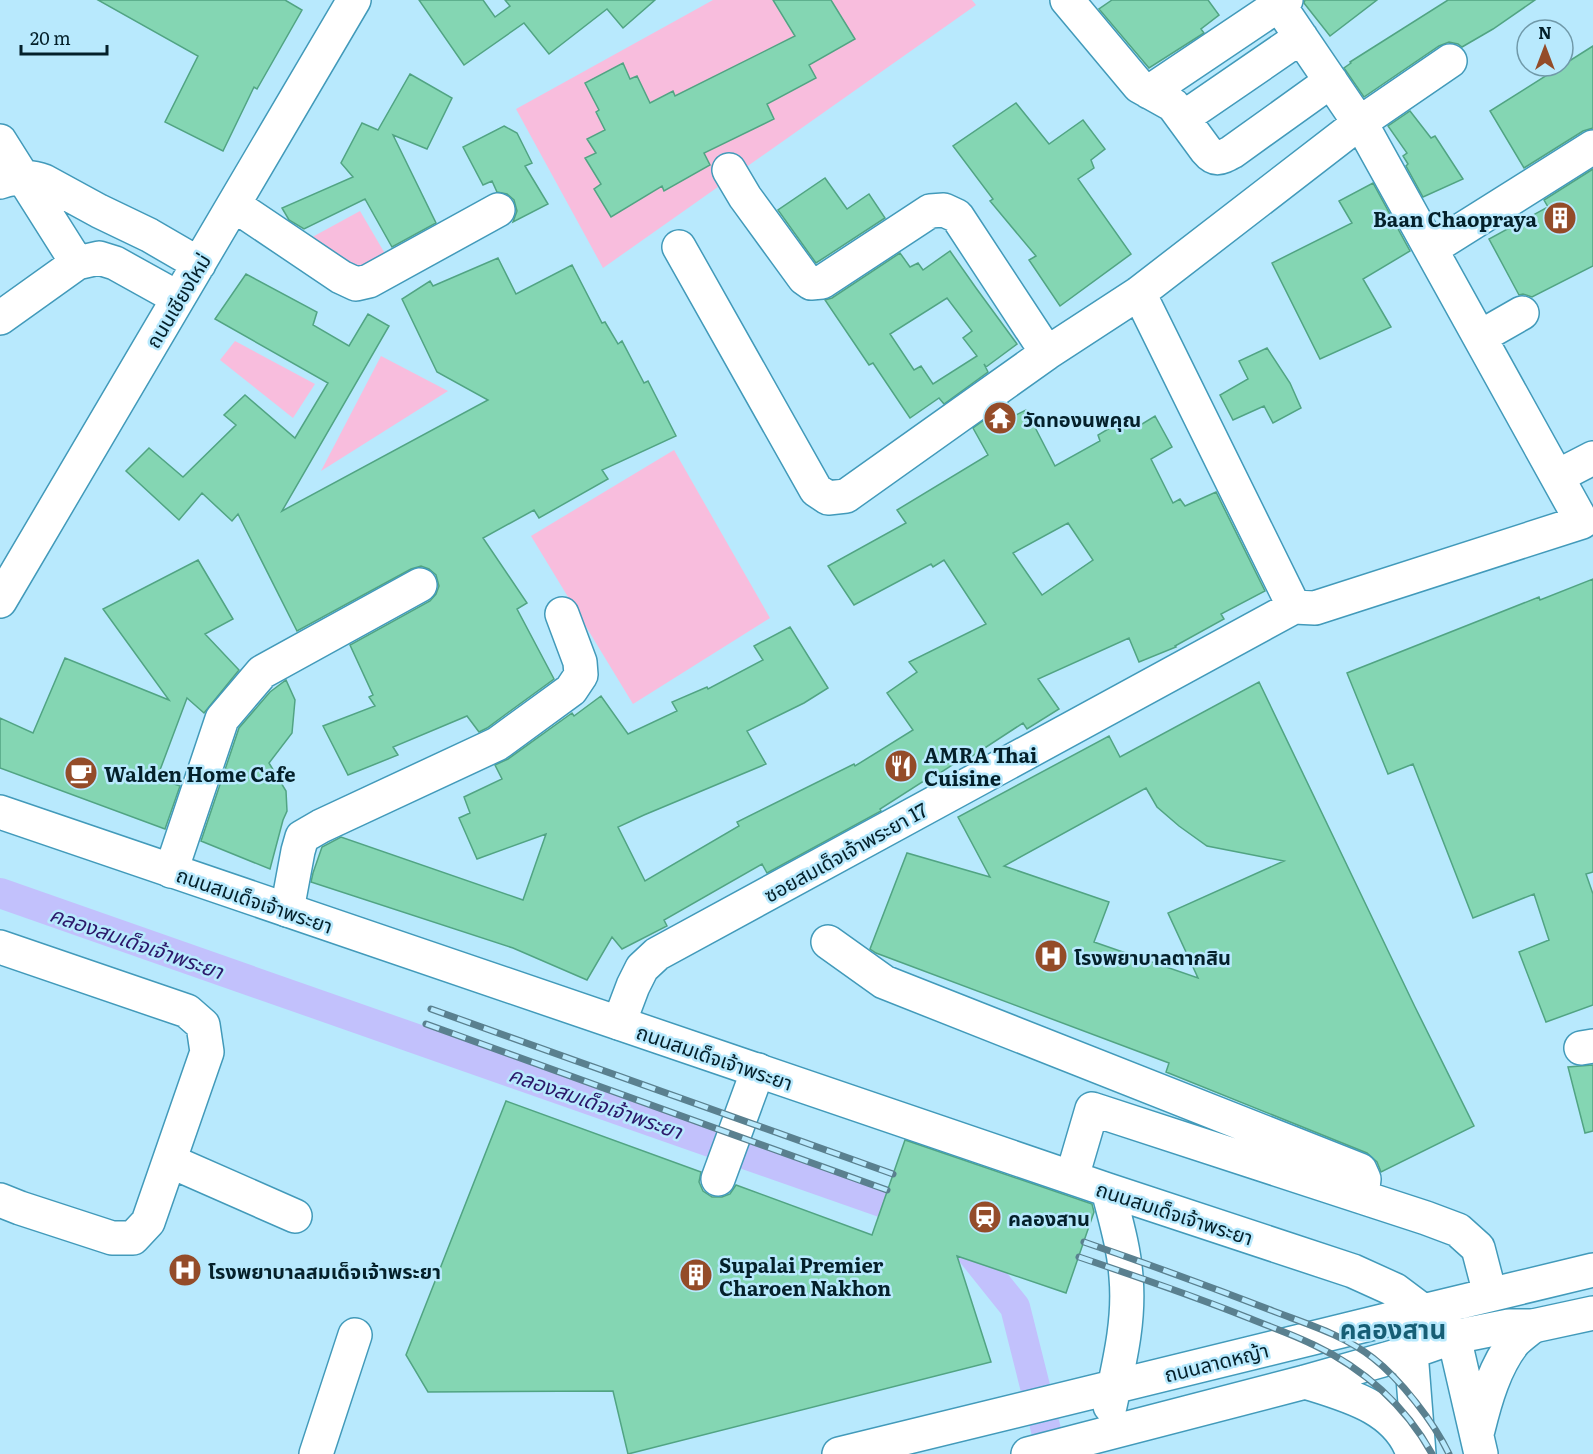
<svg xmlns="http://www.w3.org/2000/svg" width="1593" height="1454" font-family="Literata,'Noto Sans Thai',serif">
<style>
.green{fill:#f8bddd}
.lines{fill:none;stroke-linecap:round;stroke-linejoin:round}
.canal{stroke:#c2c1fc;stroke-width:30}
.building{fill:#84d6b3;stroke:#51a483;stroke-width:1.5;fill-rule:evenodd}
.minor-casing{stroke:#429aba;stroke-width:36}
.major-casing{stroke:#429aba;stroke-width:36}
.minor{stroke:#fff;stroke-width:33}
.major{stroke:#fff;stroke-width:33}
.rail-casing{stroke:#5a808f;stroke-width:7}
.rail{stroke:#b8e9fd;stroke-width:4.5;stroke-dasharray:14;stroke-linecap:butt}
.labels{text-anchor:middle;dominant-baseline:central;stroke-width:5;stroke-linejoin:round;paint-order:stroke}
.poi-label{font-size:20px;font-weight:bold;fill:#04202a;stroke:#b8e9fd;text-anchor:start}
.street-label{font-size:20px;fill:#04202a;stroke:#b8e9fd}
.water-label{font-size:21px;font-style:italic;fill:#2b186a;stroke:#b8e9fd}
.district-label{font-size:26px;font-weight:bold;fill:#175e75;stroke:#b8e9fd}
</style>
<rect width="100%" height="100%" fill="#b8e9fd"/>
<!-- green -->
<path class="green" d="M713 0H972L976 5 603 268 516 109Z
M360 211 387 257 356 275 305 241Z
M235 341 315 384 293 418 220 360Z
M381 356 448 391 321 471Z
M674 450 770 618 633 704 531 536Z"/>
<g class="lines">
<!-- canal -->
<path class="canal" d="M0 893 950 1226 1015 1307 1052 1454"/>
</g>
<!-- building -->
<path class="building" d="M98 0H285L302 10 257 89 254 87 223 151 165 122 198 56Z
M419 0H483L495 17 510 6 505 0H655L623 28 607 9 549 54 524 23 464 65Z
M773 0H831L855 39 809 65 816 78 767 104 774 119 704 153 710 165 664 191 662 186 611 217 594 189 601 184 585 158 596 153 587 139 605 130 596 112 599 110 585 83 623 63 630 79 637 76 650 103 673 91 675 96 795 36Z
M1112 0H1208L1219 15 1201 29 1204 33 1149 68 1099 9Z
M1305 0H1377L1330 36 1304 3Z
M1448 0H1535L1493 29 1462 47 1458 44 1449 42 1439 46 1364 97 1344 68 1351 63 1350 62Z
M1593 46V128L1583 131 1524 168 1490 111Z
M410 74 452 98 427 149 393 135 436 223 392 247 365 199 304 229 289 220 282 208 353 177 341 163 362 123 378 130Z
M1016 103 1049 144 1083 120 1105 149 1091 160 1094 168 1078 179 1131 254 1060 306 1029 260 1036 256 990 201 993 199 953 146Z
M1410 111 1431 138 1435 136 1463 179 1423 197 1406 166 1408 164 1403 156 1407 153 1388 126Z
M504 126 517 133 532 163 525 166 548 204 513 222 517 211 514 200 507 194 497 192 492 181 483 185 463 147Z
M1593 169V266L1532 297 1523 294 1519 295 1489 239 1548 207 1544 200Z
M825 178 847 209 869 194 885 218 816 263 778 210Z
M1373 183 1410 251 1363 279 1391 327 1320 359 1272 263 1352 223 1339 201Z
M950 251 976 288 1017 344 986 367 984 364 988 372 944 404 939 398 910 418 873 363 869 365 825 300 832 298 900 253 910 267 918 263 923 270ZM947 298 972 331 963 338 977 356 933 384 921 366 914 370 890 334Z
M498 258 516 294 572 265 602 323 605 322 618 344 622 341 644 383 648 381 676 436 602 470 608 479 539 518 534 510 483 538 527 603 517 609 554 679 487 728 479 732 467 716 393 747 398 755 348 775 323 726 375 706 369 697 373 695 350 645 430 601 436 594 439 586 436 575 429 569 421 566 411 569 297 631 238 514 232 521 202 493 179 520 126 471 149 448 183 477 236 425 224 415 245 395 295 438 328 383 215 319 246 274 317 312 313 325 349 346 368 314 389 326 282 511 488 400 437 372 402 299 430 281 433 286Z
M1267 348 1290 383 1301 408 1273 423 1264 406 1233 420 1220 395 1248 379 1239 361Z
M1008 403 1016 415 1026 410 1055 466 1100 441 1098 435 1125 419 1134 429 1155 416 1172 447 1151 459 1173 503 1180 499 1185 506 1216 492 1265 591 1221 614 1224 619 1175 646 1176 647 1139 662 1129 638 1038 679 1059 709 1027 729 1023 723 971 757 969 754 934 777 933 775 880 809 881 811 767 873 762 864 664 920 667 926 622 949 612 937 587 980 513 948 311 882 313 873 322 847 341 837 523 900 546 834 477 859 459 818 470 813 464 797 502 779 495 765 508 759 572 713 574 716 601 696 628 734 677 711 672 702 707 687 708 689 763 660 754 646 790 627 828 688 804 703 747 731 766 764 644 815 618 827 645 881 739 826 737 822 854 764 855 766 913 730 887 693 917 672 909 662 986 624 944 560 933 567 931 564 854 605 828 566 906 523 897 510 988 455 973 428ZM1068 523 1093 560 1042 595 1013 553Z
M198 560 233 619 205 634 239 670 204 713 187 698 157 778 180 786 165 829 0 768V718L33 733 65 658 169 700 103 609Z
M1593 579V872L1586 874 1593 894V1005L1546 1022 1519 952 1549 940 1534 894 1473 918 1413 764 1388 774 1347 673 1539 597 1540 600Z
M286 680 295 700 292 733 269 763 286 791 287 811 283 820 270 869 201 841 239 728 270 692Z
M1259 682 1415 1007 1474 1126 1381 1172 1377 1162 1367 1153 1166 1072 1169 1063 876 953 870 949 907 853 990 877 958 817 1109 736 1120 757ZM1146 788 1157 807 1179 826 1207 846 1284 861 1168 913 1198 978 1094 942 1109 902 1004 866Z
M1593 1065V1131L1585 1133 1568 1067Z
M506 1101 701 1172 699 1182 703 1191 712 1197H722L730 1194 736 1185 872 1235 905 1140 1092 1204 1094 1212 1066 1293 957 1256 991 1362 628 1454 613 1391 428 1392 406 1355Z"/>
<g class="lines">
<!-- minor casing -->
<g class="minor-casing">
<path id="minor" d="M1067 0 1139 86 1173 105 1206 150C1215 161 1219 159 1232 152L1331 81
M1149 92 1286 0
M1183 118 1301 37
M0 141 77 263
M729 170 745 197 804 278 811 283 822 282 930 211 944 210 957 216 1047 353
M0 182C15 177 29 175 44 181L99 211 149 235 199 264
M232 208 237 207 341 277 356 284 369 281 498 210
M679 247 816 490 828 498 846 496 1047 353 1139 293 1358 124 1450 61
M1431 249 1593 147
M1139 293 1294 607
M0 318 77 263 99 258 115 263 178 298
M1480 337 1522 313
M1558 476 1593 458
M0 601 354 0
M171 871 222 719 262 672 420 585
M287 910 298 851 302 837 321 826 497 744 571 690 581 675 580 662 562 614
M828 942 884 982 1360 1170 1364 1179 1362 1197
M0 947 187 1011 203 1025 207 1052 148 1222 133 1238H112L20 1208 0 1200
M619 1023 633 986 642 968 657 954 1294 607 1315 608 1582 522 1368 136 1279 5
M1581 1048 1593 1046
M170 1161 295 1216
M1072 1177 1092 1109 1426 1218 1458 1230 1478 1248 1490 1294
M718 1179 758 1070
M1423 1311 1593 1270
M1454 1337 1509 1326H1533L1593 1313
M316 1454 355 1335"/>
</g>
<!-- major casing -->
<g class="major-casing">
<path id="major" d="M0 812 1108 1190 1353 1271 1395 1290 1423 1311 1454 1337 1481 1454
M1108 1190C1115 1218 1124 1247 1126 1277 1130 1321 1119 1364 1110 1406
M1418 1330 1411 1352 1419 1454
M1305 1382C1347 1395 1398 1408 1413 1454
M1478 1430C1485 1401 1495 1365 1515 1341 1520 1336 1527 1331 1533 1326
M839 1454 1423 1311
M1028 1454 1305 1382 1411 1352 1454 1337"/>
</g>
<!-- minor -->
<use href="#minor" class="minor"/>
<!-- major -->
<use href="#major" class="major"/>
<!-- rail casing -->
<g class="rail-casing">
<path id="rail" d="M431 1009 893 1174
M426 1024 887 1190
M1084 1242C1148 1264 1211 1287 1273 1311 1307 1324 1344 1335 1373 1358 1400 1379 1434 1422 1449 1454
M1079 1257C1135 1276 1191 1295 1246 1317 1268 1326 1292 1334 1314 1345 1363 1368 1406 1406 1432 1454"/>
</g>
<!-- rail -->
<use href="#rail" class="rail"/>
</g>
<!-- icons -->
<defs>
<g id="building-disc" transform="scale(1.725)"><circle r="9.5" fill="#944c29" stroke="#b8e9fd"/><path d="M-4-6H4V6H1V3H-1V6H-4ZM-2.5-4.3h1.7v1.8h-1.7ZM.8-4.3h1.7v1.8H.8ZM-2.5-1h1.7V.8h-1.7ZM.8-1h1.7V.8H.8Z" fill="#fff"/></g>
<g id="temple-disc" transform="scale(1.725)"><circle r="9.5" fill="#944c29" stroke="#b8e9fd"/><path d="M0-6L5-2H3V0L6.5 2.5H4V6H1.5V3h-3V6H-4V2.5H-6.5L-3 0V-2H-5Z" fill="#fff"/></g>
<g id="restaurant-disc" transform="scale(1.725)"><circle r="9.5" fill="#944c29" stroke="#b8e9fd"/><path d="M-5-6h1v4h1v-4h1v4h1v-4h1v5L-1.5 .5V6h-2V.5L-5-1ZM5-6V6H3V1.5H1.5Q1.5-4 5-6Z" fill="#fff"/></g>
<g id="cafe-disc" transform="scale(1.725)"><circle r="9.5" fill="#944c29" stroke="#b8e9fd"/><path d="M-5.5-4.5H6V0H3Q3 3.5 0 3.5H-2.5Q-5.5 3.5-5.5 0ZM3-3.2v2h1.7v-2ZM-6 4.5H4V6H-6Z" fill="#fff"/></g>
<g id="hospital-disc" transform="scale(1.725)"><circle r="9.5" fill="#944c29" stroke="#b8e9fd"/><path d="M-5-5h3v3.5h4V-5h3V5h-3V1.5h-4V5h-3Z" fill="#fff"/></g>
<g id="station-disc" transform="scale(1.725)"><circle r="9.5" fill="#944c29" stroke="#b8e9fd"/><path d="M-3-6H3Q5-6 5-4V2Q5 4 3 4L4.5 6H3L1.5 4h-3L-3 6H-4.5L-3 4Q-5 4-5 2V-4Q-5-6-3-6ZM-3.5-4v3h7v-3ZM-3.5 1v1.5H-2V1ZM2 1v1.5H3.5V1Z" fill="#fff"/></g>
</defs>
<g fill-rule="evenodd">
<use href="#building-disc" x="1560" y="218"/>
<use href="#temple-disc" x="1000" y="418"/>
<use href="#restaurant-disc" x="901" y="766"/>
<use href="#cafe-disc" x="81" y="773"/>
<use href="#hospital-disc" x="1051" y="956"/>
<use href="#station-disc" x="985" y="1217"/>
<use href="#hospital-disc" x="185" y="1270"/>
<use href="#building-disc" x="696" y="1275"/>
</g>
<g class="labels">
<!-- poi labels -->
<g class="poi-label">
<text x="1537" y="218" text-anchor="end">Baan Chaopraya</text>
<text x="1023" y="418">วัดทองนพคุณ</text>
<text x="924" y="754">AMRA Thai<tspan x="924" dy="23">Cuisine</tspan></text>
<text x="104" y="773">Walden Home Cafe</text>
<text x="1074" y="956">โรงพยาบาลตากสิน</text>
<text x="1008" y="1217">คลองสาน</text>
<text x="719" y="1264">Supalai Premier<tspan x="719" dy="23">Charoen Nakhon</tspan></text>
<text x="208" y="1270">โรงพยาบาลสมเด็จเจ้าพระยา</text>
</g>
<!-- street labels -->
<g class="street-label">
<text transform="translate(177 300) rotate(-59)">ถนนเชียงใหม่</text>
<text transform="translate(845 851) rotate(-29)">ซอยสมเด็จเจ้าพระยา 17</text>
<text transform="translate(255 899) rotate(19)">ถนนสมเด็จเจ้าพระยา</text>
<text transform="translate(715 1056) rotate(19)">ถนนสมเด็จเจ้าพระยา</text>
<text transform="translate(1175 1212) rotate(18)">ถนนสมเด็จเจ้าพระยา</text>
<text transform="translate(1216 1361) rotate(-14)">ถนนลาดหญ้า</text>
</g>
<!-- water labels -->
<g class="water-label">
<text transform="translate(137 941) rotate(19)">คลองสมเด็จเจ้าพระยา</text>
<text transform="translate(596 1101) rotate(19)">คลองสมเด็จเจ้าพระยา</text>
</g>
<!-- district labels -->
<g class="district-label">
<text x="1393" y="1327">คลองสาน</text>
</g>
</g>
<!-- north arrow -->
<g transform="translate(1545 48)"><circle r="28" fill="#b8e9fd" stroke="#7099a9" stroke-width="1.5"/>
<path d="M0-4.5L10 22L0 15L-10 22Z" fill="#944c29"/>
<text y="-9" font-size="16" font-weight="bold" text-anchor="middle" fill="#04202a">N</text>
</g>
<!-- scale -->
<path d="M21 45v9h86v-9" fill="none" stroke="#04202a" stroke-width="3"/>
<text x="30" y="45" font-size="18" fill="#04202a" stroke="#b8e9fd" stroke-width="4.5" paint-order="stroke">20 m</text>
</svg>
